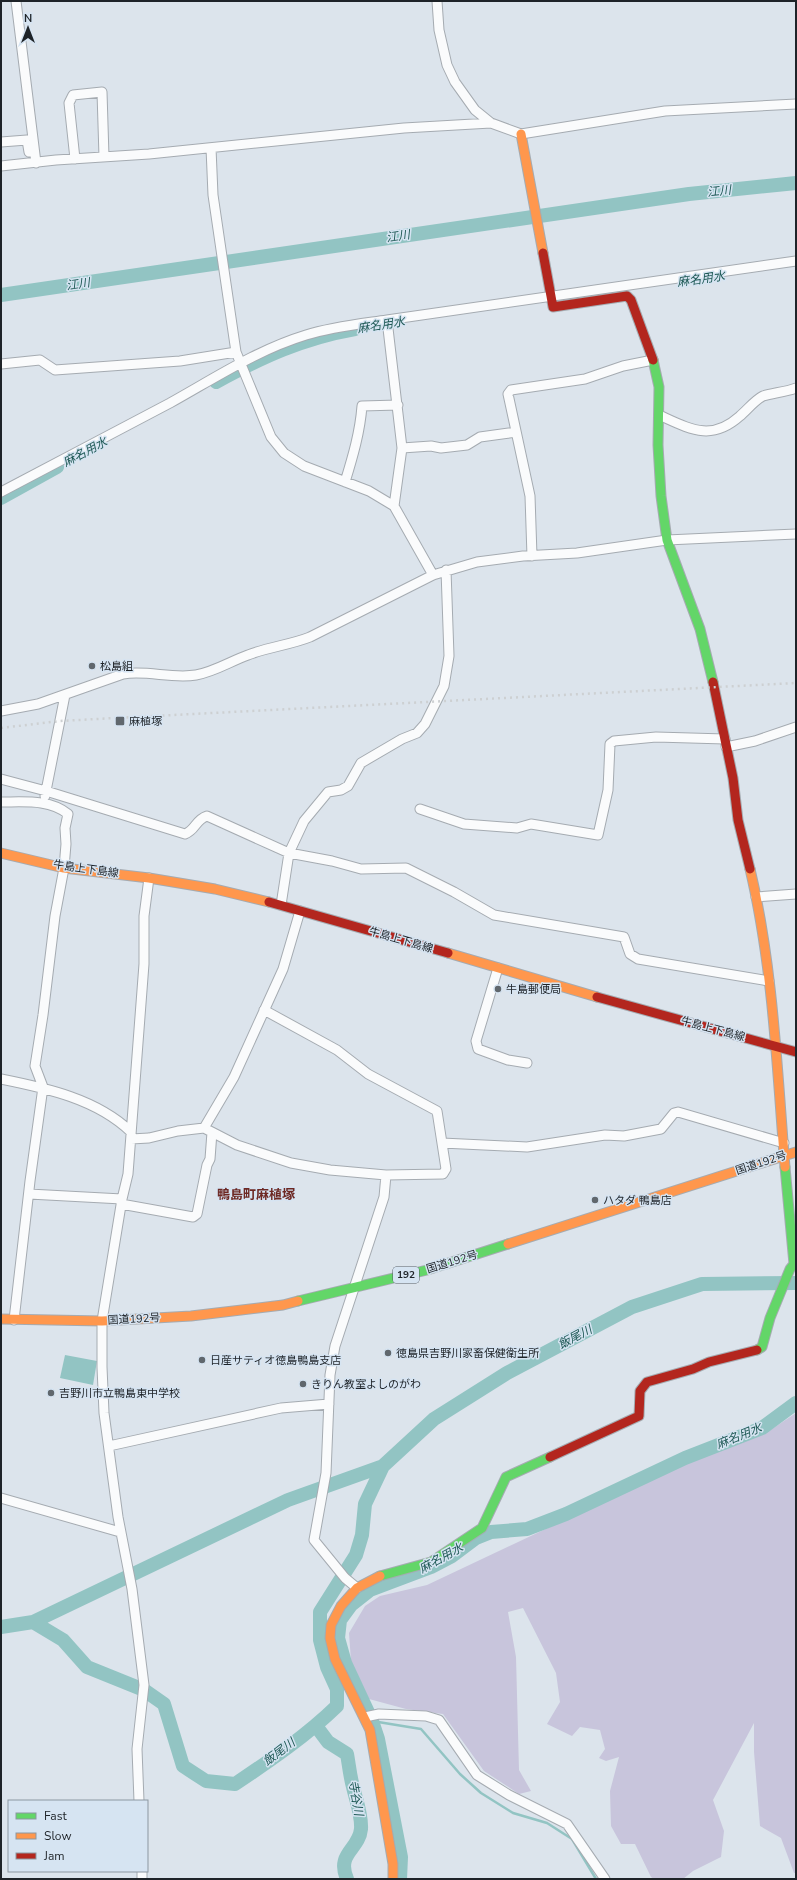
<svg xmlns="http://www.w3.org/2000/svg" width="797" height="1880" font-family="'Nunito Sans','Noto Sans JP',sans-serif">
<style>
.green{fill:#c8c5dc}
.water{fill:#92c4c3}
.lines{fill:none;stroke-linecap:round;stroke-linejoin:round}
.stream{stroke:#92c4c3;stroke-width:2.5}
.river{stroke:#92c4c3;stroke-width:14}
.street-casing{stroke:#a5abb1;stroke-width:11}
.fast-casing{stroke:#a5abb1;stroke-width:11}
.slow-casing{stroke:#a5abb1;stroke-width:11}
.jam-casing{stroke:#a5abb1;stroke-width:11}
.street{stroke:#fafbfc;stroke-width:9}
.fast{stroke:#63d668;stroke-width:9}
.slow{stroke:#ff974d;stroke-width:9}
.jam{stroke:#b3261e;stroke-width:9}
.rail{stroke:#cdd0d2;stroke-width:2.5;stroke-dasharray:2 4;stroke-linecap:butt}
.poi-dot{fill:#60676d;stroke:#d6e4f2;stroke-width:1.5}
.labels{text-anchor:middle;dominant-baseline:central;stroke-width:3;stroke-linejoin:round;paint-order:stroke}
.shield{fill:#d6e4f2;stroke:#555d65;stroke-width:1}
.shield-label{font-size:10px;font-weight:bold;fill:#1e2328}
.poi-label{font-size:11px;fill:#1e2328;stroke:#d6e4f2;text-anchor:start}
.street-label{font-size:11px;fill:#1e2328;stroke:#d6e4f2}
.water-label{font-size:12px;font-style:italic;fill:#1e5955;stroke:#d6e4f2}
.quarter-label{font-size:13px;font-weight:bold;fill:#6d2823;stroke:#d6e4f2}
</style>
<rect width="100%" height="100%" fill="#dce4ec"/>
<!-- green -->
<path class="green" d="M796 1413V1873H794L781 1838 760 1826 754 1752V1723L713 1800 724 1831 721 1857 693 1871 683 1879H654L651 1877 635 1844H621L611 1826 610 1791 619 1757 606 1761 599 1758 605 1749 600 1730 580 1727 572 1736 547 1724 560 1702 556 1673 523 1608 508 1612 516 1657 519 1770 531 1791 519 1794 484 1771 443 1714 406 1709 369 1699 351 1661 349 1633 365 1606 380 1596 427 1585 677 1467 769 1431Z"/>
<!-- water -->
<path class="water" d="M65 1355 97 1361 93 1385 60 1378Z"/>
<g class="lines">
<!-- stream -->
<path class="stream" d="M372 1721 421 1729 460 1774 481 1793 513 1813 547 1823 572 1839 596 1879"/>
<!-- river -->
<path class="river" d="M1 295 689 194 796 183
M216 382C262 357 303 338 355 329
M1 498 57 467
M33 1622 63 1640 87 1667 144 1690 164 1704 183 1766 206 1781 235 1784C271 1760 306 1736 337 1706V1689L327 1667 320 1640V1612L356 1555 362 1535 365 1504 383 1466 434 1419 507 1373 632 1307 702 1284 796 1283
M1 1627 33 1622 288 1500 383 1466
M316 1726 328 1742 347 1754C349 1765 350 1776 353 1787 356 1800 362 1815 361 1829 359 1850 336 1853 347 1879
M400 1879 401 1857 378 1739 372 1721 345 1663 338 1638 340 1620 351 1605 370 1590 431 1567 452 1556 476 1538 491 1532 527 1529 566 1514 685 1458 762 1428 796 1403"/>
<!-- street casing -->
<g class="street-casing">
<path id="street" d="M16 1 36 163
M437 1 439 30 447 65 455 82 475 110 491 123 521 134 665 111 796 104
M1 142 27 140 29 152
M211 148 213 195 236 352 271 437 284 453 304 466 369 491 394 506 433 575
M75 159 69 103 73 95 102 92 104 157
M1 166 56 160 149 154 404 128 491 123
M387 320 402 448 394 506
M1 364 40 360 55 370 180 361 236 352
M659 415C690 429 711 442 740 416 747 410 755 400 763 396 772 393 786 392 796 388
M402 448 431 446 441 448 467 445 480 437 516 432
M345 482C353 456 360 432 362 406L398 405
M1 492C57 462 114 433 170 403 215 378 257 350 306 335 332 327 360 324 387 320L796 261
M532 556 530 496 508 394 511 390 585 379 623 366 653 360
M1 711 38 704 123 674C147 670 172 679 196 675 214 672 231 661 248 655 268 647 290 645 310 637L433 575 477 562 523 556 577 553 667 540 796 534
M726 747 755 741 796 727
M1 779 46 791 185 834C196 830 195 820 207 816L289 853 332 861 361 869 406 868 454 892 494 915 624 937 630 954 638 959 769 981
M45 796 65 695
M1 802C24 802 50 799 68 814L65 828 66 844 64 868 55 916 43 1015 35 1066 43 1087 30 1181 14 1320
M420 809 464 824 517 828 531 824 598 835 608 790 610 744 614 741 656 737 725 739
M756 897 796 894
M281 905 289 853 304 821 328 792 341 790 348 786 361 763 402 739 417 733 425 724 444 686 449 656 446 570
M498 968 476 1041 478 1049 508 1060 527 1063
M264 1010 337 1050 368 1074 437 1111 446 1169 443 1174 386 1175
M1 1079C46 1088 97 1099 131 1132
M204 1128 234 1077 283 969 300 911
M131 1139 149 1138 178 1131 204 1128 237 1145 291 1163 330 1170 386 1175 384 1197 335 1346 330 1375 326 1473 314 1540 345 1578 357 1588
M442 1143 527 1147 605 1135 624 1136 661 1129 674 1113 678 1112 784 1143
M29 1194 122 1199
M121 1204 193 1217 197 1214 207 1165 210 1159 212 1132
M109 1446 281 1408 329 1404
M1 1498 120 1532
M365 1717 379 1714 426 1716 439 1720 477 1775 509 1795 567 1824 605 1879
M139 1801 137 1749 144 1685 132 1589 118 1517 104 1413 102 1367V1321L122 1199 128 1174 144 964V916L149 878
M142 1871V1879"/>
</g>
<!-- fast casing -->
<g class="fast-casing">
<path id="fast" d="M653 360 659 387 658 445 661 496 667 540 700 629 713 682
M298 1301 427 1270 508 1244
M757 1350 762 1347 770 1318 790 1269 794 1264 785 1167
M380 1576 431 1562 482 1528 506 1477 550 1457"/>
</g>
<!-- slow casing -->
<g class="slow-casing">
<path id="slow" d="M521 134 543 253
M1 853 64 868 149 878 215 889 269 902
M750 869C773 966 777 1068 785 1167
M448 953 597 997
M508 1244 796 1152
M1 1319 102 1321 191 1316 283 1305 298 1301
M380 1576 357 1588 341 1606 331 1625 330 1638 335 1659 370 1730 393 1864V1879"/>
</g>
<!-- jam casing -->
<g class="jam-casing">
<path id="jam" d="M543 253 553 307 627 296 631 300 653 360
M713 682 733 778 738 820 750 869
M269 902 448 953
M597 997 796 1052
M550 1457 639 1416 640 1391 647 1382 693 1369 709 1362 757 1350"/>
</g>
<!-- street -->
<use href="#street" class="street"/>
<!-- fast -->
<use href="#fast" class="fast"/>
<!-- slow -->
<use href="#slow" class="slow"/>
<!-- jam -->
<use href="#jam" class="jam"/>
<!-- rail -->
<path class="rail" d="M1 728 60 721 115 718 796 683"/>
</g>
<!-- markers -->
<g class="poi-dot">
<circle cx="92" cy="666" r="4"/>
<rect x="115" y="716" width="10" height="10" rx="2"/>
<circle cx="498" cy="989" r="4"/>
<circle cx="595" cy="1200" r="4"/>
<circle cx="388" cy="1353" r="4"/>
<circle cx="202" cy="1360" r="4"/>
<circle cx="303" cy="1384" r="4"/>
<circle cx="51" cy="1393" r="4"/>
</g>
<g class="labels">
<!-- shield labels -->
<rect class="shield" x="393" y="1267" width="26" height="16" rx="3"/>
<g class="shield-label">
<text x="406" y="1275">192</text>
</g>
<!-- poi labels -->
<g class="poi-label">
<text x="100" y="666">松島組</text>
<text x="129" y="721">麻植塚</text>
<text x="506" y="989">牛島郵便局</text>
<text x="603" y="1200">ハタダ 鴨島店</text>
<text x="396" y="1353">徳島県吉野川家畜保健衛生所</text>
<text x="210" y="1360">日産サティオ徳島鴨島支店</text>
<text x="311" y="1384">きりん教室よしのがわ</text>
<text x="59" y="1393">吉野川市立鴨島東中学校</text>
</g>
<!-- street labels -->
<g class="street-label">
<text transform="translate(86 869) rotate(8)">牛島上下島線</text>
<text transform="translate(401 940) rotate(16)">牛島上下島線</text>
<text transform="translate(713 1029) rotate(15)">牛島上下島線</text>
<text transform="translate(761 1163) rotate(-18)">国道192号</text>
<text transform="translate(452 1262) rotate(-17)">国道192号</text>
<text transform="translate(134 1319) rotate(-3)">国道192号</text>
</g>
<!-- water labels -->
<g class="water-label">
<text transform="translate(719 191) rotate(-6)">江川</text>
<text transform="translate(398 236) rotate(-8)">江川</text>
<text transform="translate(701 279) rotate(-8)">麻名用水</text>
<text transform="translate(78 284) rotate(-8)">江川</text>
<text transform="translate(381 325) rotate(-9)">麻名用水</text>
<text transform="translate(85 452) rotate(-28)">麻名用水</text>
<text transform="translate(575 1337) rotate(-28)">飯尾川</text>
<text transform="translate(739 1436) rotate(-22)">麻名用水</text>
<text transform="translate(441 1558) rotate(-29)">麻名用水</text>
<text transform="translate(279 1752) rotate(-37)">飯尾川</text>
<text transform="translate(356 1798) rotate(80)">寺谷川</text>
</g>
<!-- quarter labels -->
<g class="quarter-label">
<text x="256" y="1195">鴨島町麻植塚</text>
</g>
</g>
<!-- border -->
<rect width="797" height="1880" fill="none" stroke="#1e2328" stroke-width="4"/>
<!-- legend -->
<rect x="8" y="1800" width="140" height="72" fill="#d6e4f2" stroke="#8c97a1"/>
<rect x="16" y="1813" width="20" height="6" fill="#63d668" stroke="#8c97a1"/>
<text x="44" y="1820" font-size="12" fill="#1e2328">Fast</text>
<rect x="16" y="1833" width="20" height="6" fill="#ff974d" stroke="#8c97a1"/>
<text x="44" y="1840" font-size="12" fill="#1e2328">Slow</text>
<rect x="16" y="1853" width="20" height="6" fill="#b3261e" stroke="#8c97a1"/>
<text x="44" y="1860" font-size="12" fill="#1e2328">Jam</text>
<!-- north arrow -->
<g transform="translate(28 28)" stroke="#d6e4f2" stroke-width="3" paint-order="stroke">
<path d="M0-3L7 15L0 10L-7 15Z" fill="#1e2328"/>
<text y="-6" font-size="11" font-weight="bold" text-anchor="middle" fill="#1e2328">N</text>
</g>
</svg>
